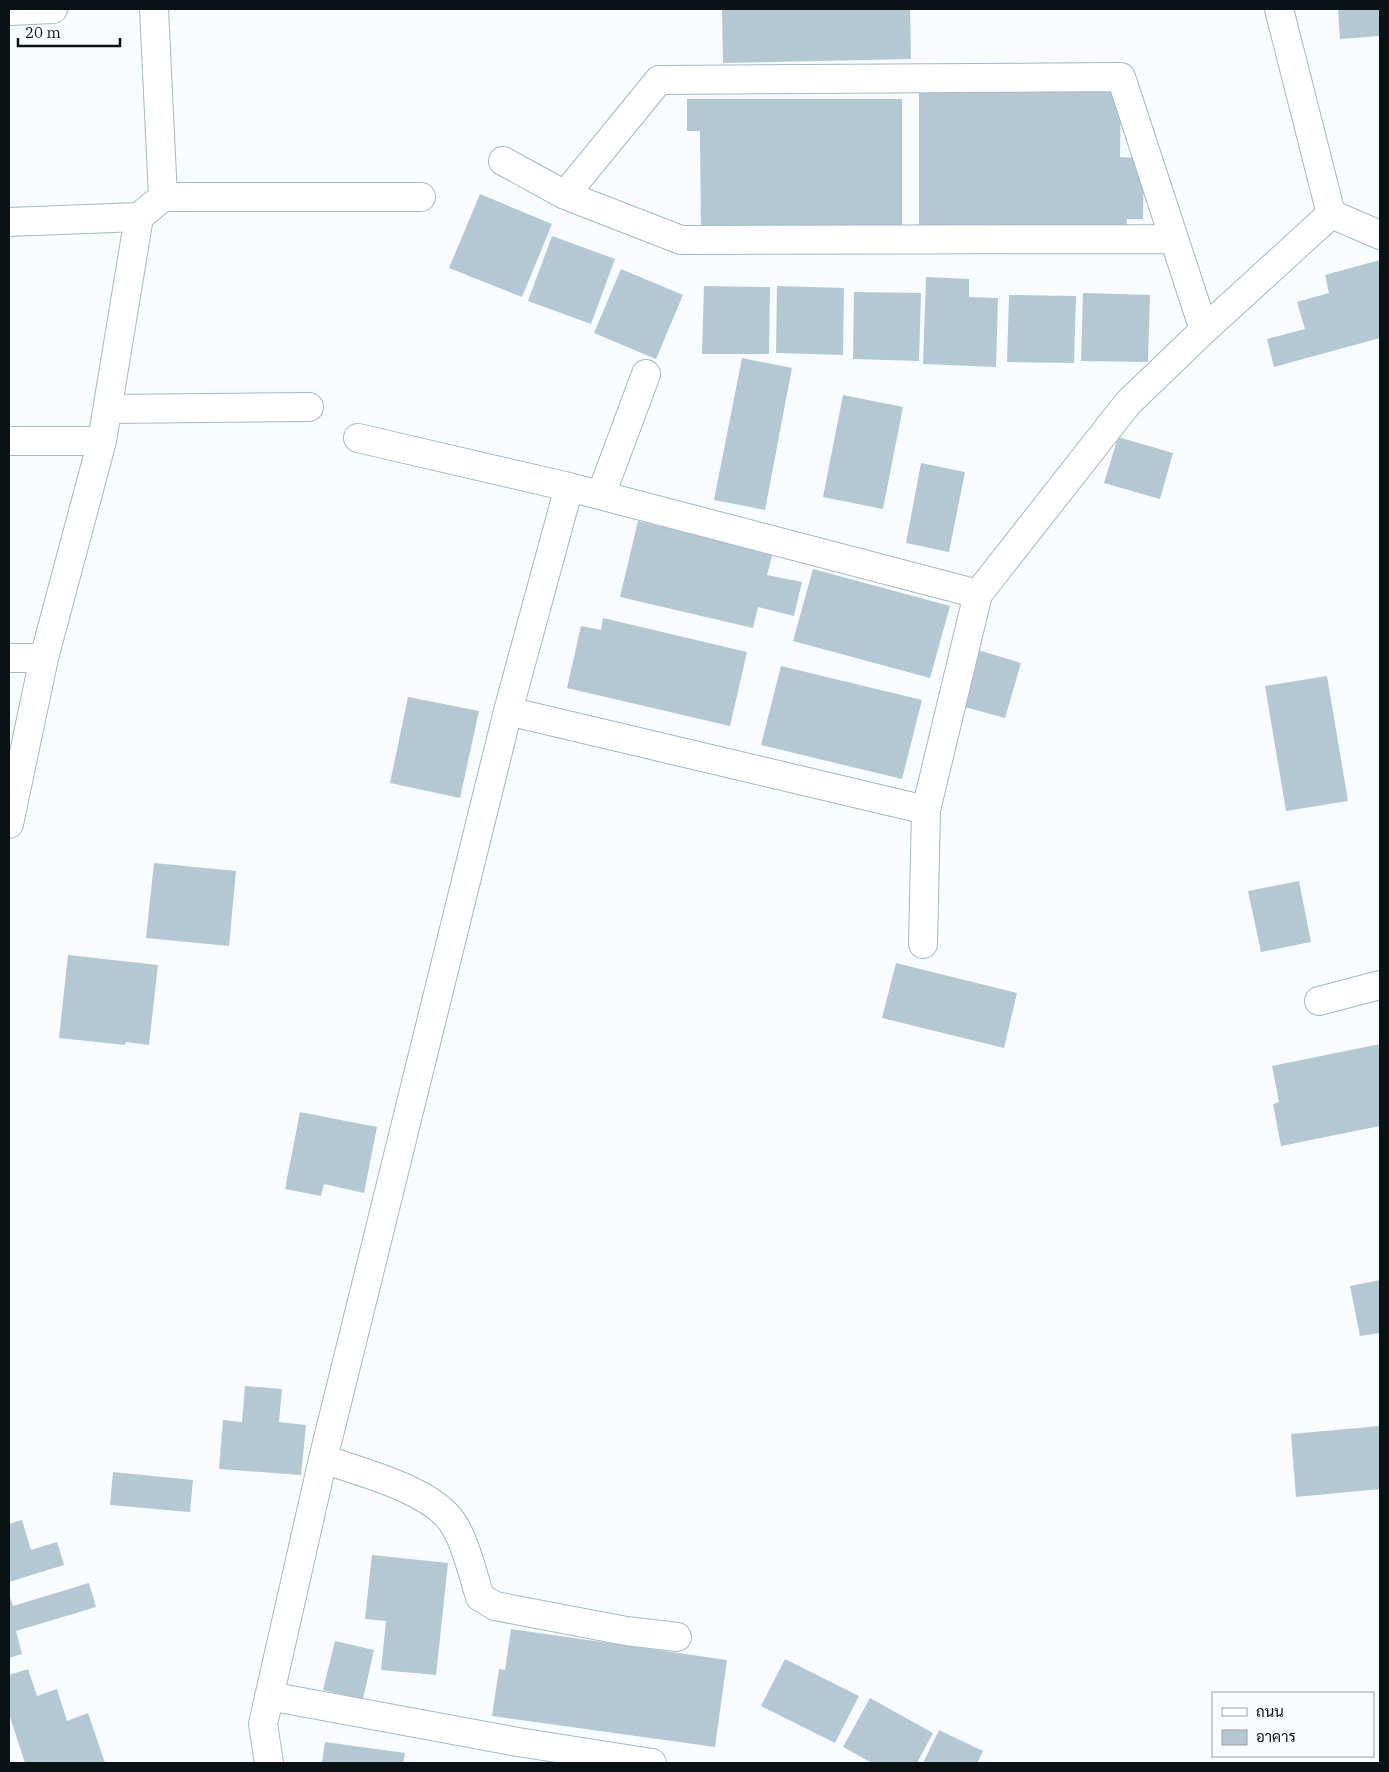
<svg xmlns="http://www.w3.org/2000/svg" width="1389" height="1772" font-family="'IBM Plex Serif',Sarabun,serif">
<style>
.building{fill:#b3c8d2}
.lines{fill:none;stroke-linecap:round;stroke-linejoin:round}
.minor-casing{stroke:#a4b9c2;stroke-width:30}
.minor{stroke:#fff;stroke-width:28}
</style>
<rect width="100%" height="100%" fill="#f8fcfe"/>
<!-- building -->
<path class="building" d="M722 9H910L911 59 723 63Z
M1338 9H1380V36L1340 39Z
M1068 85H1121L1120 157 1144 158 1143 219H1127L1126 234H919V91L1068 92Z
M687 99H902V234L701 235 700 131H687Z
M480 194 552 224 522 297 449 268Z
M552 236 615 259 591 324 528 301Z
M1380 260V338L1274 367 1267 339 1305 329 1297 302 1329 293 1325 275Z
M621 269 683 295 656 359 594 333Z
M926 277 969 279V297L998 298 996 367 923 364Z
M704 286 770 287 769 354H702Z
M777 286 844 288 843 355 776 353Z
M854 292 921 293 919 361 853 359Z
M1083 293 1150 295 1148 362 1081 361Z
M1009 295 1076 296 1074 363 1007 362Z
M742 358 792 368 765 510 714 500Z
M843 395 903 407 883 509 823 497Z
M1118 437 1173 453 1160 499 1104 483Z
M921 463 965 472 949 552 906 543Z
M638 521 773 552 767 575 802 582 794 616 758 607 753 628 620 597Z
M813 569 950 606 930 678 793 641Z
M603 618 747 652 730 726 567 688 581 626 601 630Z
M978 650 1021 663 1005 718 961 706Z
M781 666 922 700 902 779 761 745Z
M1327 676 1348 801 1286 811 1265 686Z
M408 697 479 711 460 798 390 783Z
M154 863 236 871 229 946 146 938Z
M1299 881 1311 942 1261 952 1248 891Z
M68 955 158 965 149 1045 126 1042 125 1045 59 1038Z
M896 963 1017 993 1004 1048 882 1018Z
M1380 1044V1126L1281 1146 1273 1104 1279 1102 1272 1066Z
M300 1112 377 1127 364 1193 324 1184 321 1196 285 1189Z
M1380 1280V1333L1360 1336 1350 1286Z
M245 1386 282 1389 279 1422 306 1425 301 1475 219 1469 223 1420 242 1422Z
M1380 1426V1489L1296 1497 1291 1434Z
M113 1472 193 1480 190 1512 110 1505Z
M22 1520 31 1550 57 1542 64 1565 9 1582V1524Z
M372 1555 448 1563 436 1675 381 1670 386 1621 365 1619Z
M89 1583 96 1607 16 1631 22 1654 9 1658V1595L13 1606Z
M511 1629 727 1660 715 1747 492 1716 499 1669 505 1670Z
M335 1641 374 1650 363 1699 323 1690Z
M785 1659 859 1696 835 1743 761 1706Z
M28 1669 37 1696 57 1689 67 1721 88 1713 105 1763H25L9 1714V1675Z
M870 1698 933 1733 917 1763H872L843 1747Z
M939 1730 983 1751 977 1763H923Z
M325 1742 405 1753 403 1763H322Z"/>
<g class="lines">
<!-- minor casing -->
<g class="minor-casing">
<path id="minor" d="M154 9 163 197
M1279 9 1331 214
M9 11 53 9
M503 161 565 195 681 240 1173 239
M565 195 659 80 1121 77 1204 330
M1331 214 1380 235
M9 222 139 217 163 197H421
M108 409 309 407
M358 438 569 487
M9 441H102
M601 495 646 374
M9 658H44
M508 711 926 810 978 594
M9 824 44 658 102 441 139 217
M923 944 926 810
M1319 1001 1380 985
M323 1459C360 1472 425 1488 450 1519 464 1536 473 1575 480 1597L495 1606 626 1631 677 1637
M269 1696 518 1742 652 1763
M269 1763 263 1724 323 1459 508 711 569 487 978 594 1128 403 1204 330 1331 214"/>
</g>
<!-- minor -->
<use href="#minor" class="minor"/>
</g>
<!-- border -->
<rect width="1389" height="1772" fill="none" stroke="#0a1215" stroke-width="20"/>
<!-- legend -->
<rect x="1212" y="1692" width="162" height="65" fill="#f8fcfe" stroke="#999ea1"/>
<rect x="1222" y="1708" width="25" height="8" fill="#ffffff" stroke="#999ea1"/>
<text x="1256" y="1717" font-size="15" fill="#0a1215">ถนน</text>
<rect x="1222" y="1730" width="25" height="15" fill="#b3c8d2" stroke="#999ea1"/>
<text x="1256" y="1742" font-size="15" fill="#0a1215">อาคาร</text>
<!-- scale -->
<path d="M18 38v8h102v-8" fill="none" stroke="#0a1215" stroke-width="2.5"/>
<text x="25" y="38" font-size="15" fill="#0a1215" stroke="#f8fcfe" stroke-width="4" paint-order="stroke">20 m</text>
</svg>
